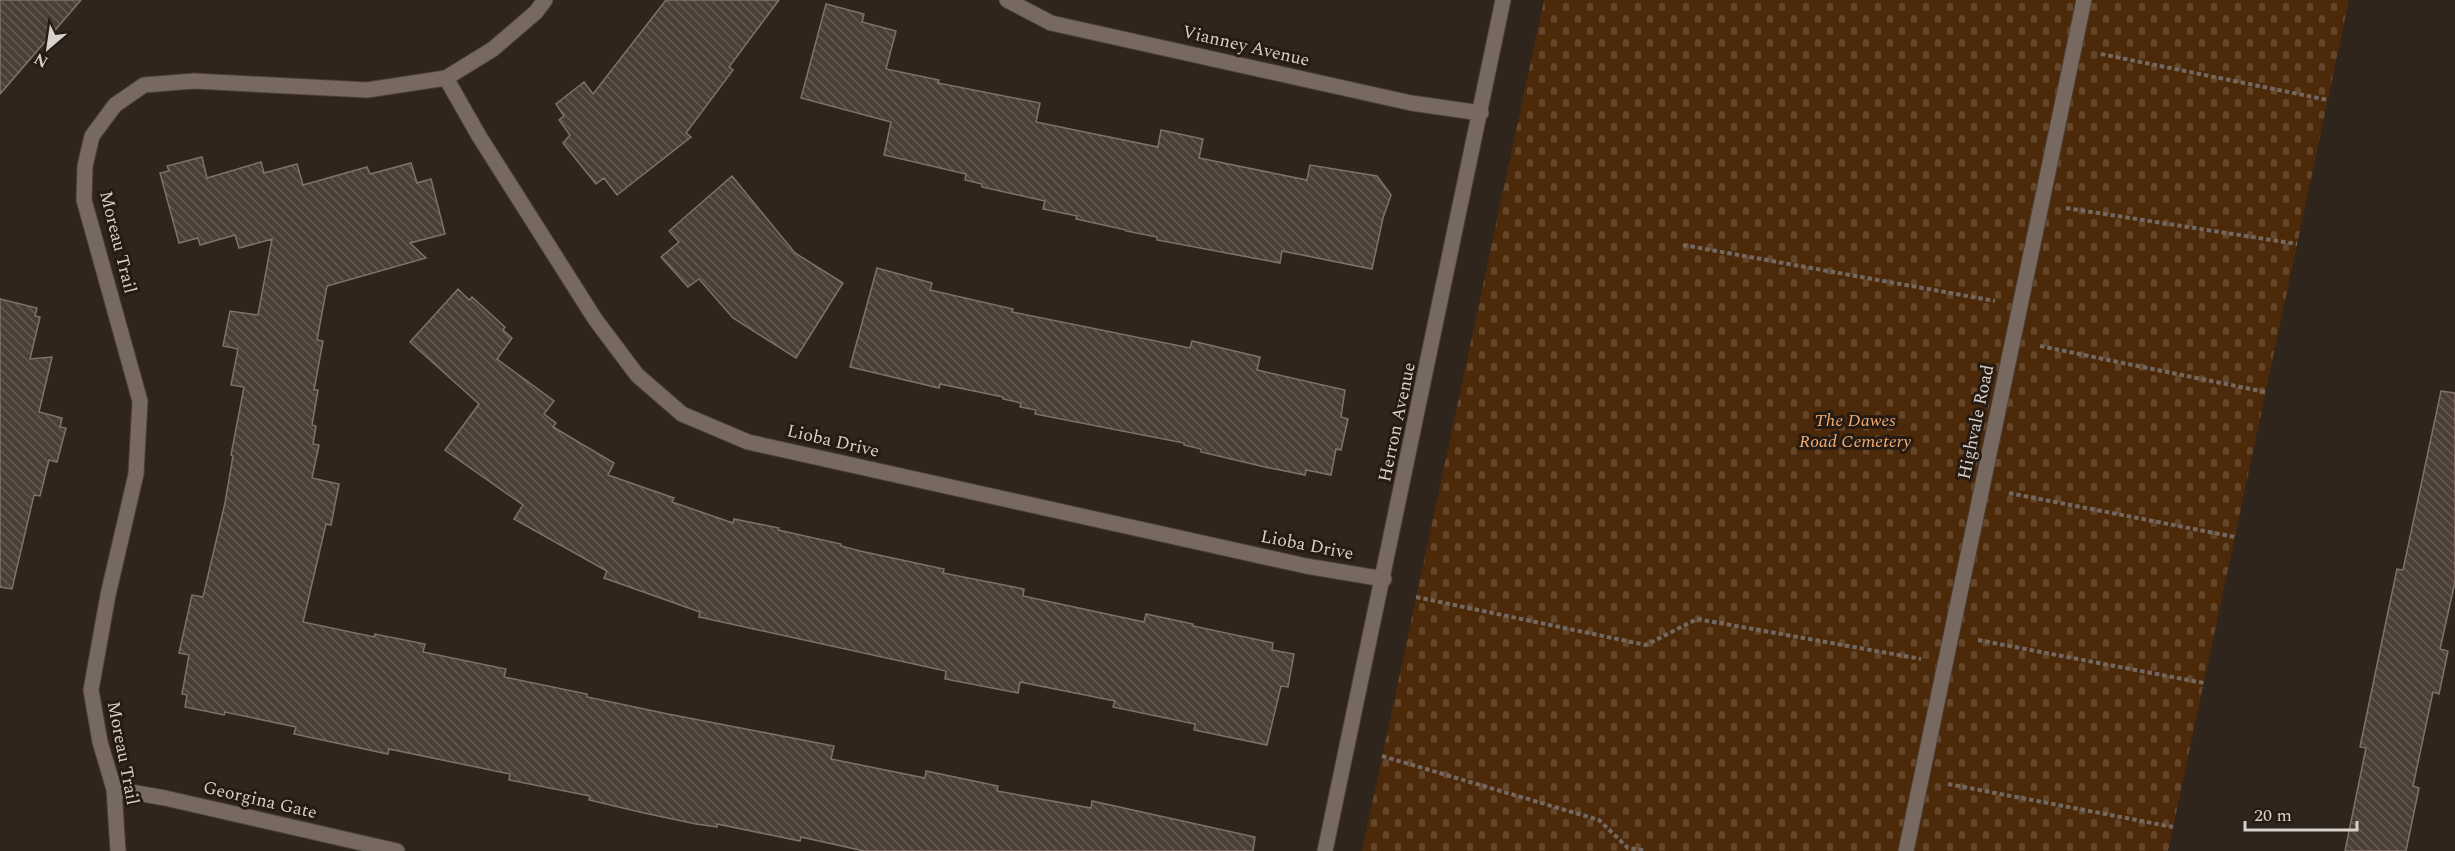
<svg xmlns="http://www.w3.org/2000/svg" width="2455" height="851" font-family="Spectral,serif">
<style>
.cemetery{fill:url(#cemetery-stones)}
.building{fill:url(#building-back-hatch);stroke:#807267;stroke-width:1.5}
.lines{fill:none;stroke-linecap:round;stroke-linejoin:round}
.minor-casing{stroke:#4a4039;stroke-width:17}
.path{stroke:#736962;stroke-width:4;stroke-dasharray:4.5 3;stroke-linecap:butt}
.minor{stroke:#77695f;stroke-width:15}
.labels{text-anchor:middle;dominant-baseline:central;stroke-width:6;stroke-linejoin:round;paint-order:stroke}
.street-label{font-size:18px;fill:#d8d0cb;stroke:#261b13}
.park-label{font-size:18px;font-style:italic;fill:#f5ac71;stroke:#261b13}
</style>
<defs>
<pattern id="cemetery-stones" width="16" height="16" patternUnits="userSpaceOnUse" patternTransform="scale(1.5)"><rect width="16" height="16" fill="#4c2909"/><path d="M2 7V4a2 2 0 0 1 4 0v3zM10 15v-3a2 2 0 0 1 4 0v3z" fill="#65472c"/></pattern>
<pattern id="building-back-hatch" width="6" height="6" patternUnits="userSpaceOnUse" patternTransform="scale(1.5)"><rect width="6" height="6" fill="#4b3f35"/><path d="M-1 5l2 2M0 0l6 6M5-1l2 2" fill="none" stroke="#645a51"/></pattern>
</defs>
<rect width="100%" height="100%" fill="#30251c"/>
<!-- cemetery -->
<path class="cemetery" d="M1544 0H2349L2168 851H1362Z"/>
<!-- building -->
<path class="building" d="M0 0H81L0 94Z
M666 0H779L729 67 733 70 686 133 691 137 617 195 604 178 596 184 563 143 570 135 559 120 564 116 556 104 584 82 593 94Z
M826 4 864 14 862 22 896 31 886 69 939 80 938 83 1040 103 1036 122 1158 147 1161 130 1203 139 1199 158 1307 180 1310 165 1377 176 1391 195 1383 218 1372 269 1282 251 1280 263 1157 240V237L1126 231V230L1076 219 1077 216 1043 209 1045 201 982 187V184L965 180 966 174 884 155 891 122 801 98Z
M202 157 207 178 261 162 264 173 297 164 303 185 367 167 370 174 411 163 417 183 431 179 445 234 410 243 426 258 327 286 317 340 323 341 314 390H318L312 425 316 426 313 444 319 445 312 478 339 484 331 525 326 524 303 622 374 637 375 634 425 644 423 652 506 669 504 677 587 694V697L668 714 834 746 831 759 925 778 926 771 998 786 997 791 1091 808 1092 801 1255 837 1253 851H864L801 837 800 841 717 824V827L696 824 644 813 589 800 590 796 509 780 510 774 389 749 388 754 294 734 296 727 225 712 224 715 185 707 187 695 182 694 189 655 179 653 192 595 203 597 225 503 233 456 231 455 244 387 231 385 238 349 223 346 230 311 258 315 272 239 239 248 235 235 200 245 198 238 179 243 160 173 169 171 167 166Z
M732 176 795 253 843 283 796 358 733 318 699 279 688 287 661 257 679 242 669 231Z
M877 268 932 283 930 290 1013 309 1012 312 1190 348 1192 341 1260 357 1257 370 1345 390 1341 417 1348 419 1341 450 1336 449 1331 475 1306 470 1305 475 1265 467 1201 452V449L1184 445V443L1035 414 1036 410 1020 407 1021 403 1003 399V397L940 384 939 388 850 367Z
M458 289 469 300 472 297 505 327 503 330 512 338 497 359 554 401 544 414 556 423 553 427 614 463 608 475 674 498 672 502 733 523 734 519 779 528 778 530 841 544V546L860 551 944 569 943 573 1024 589 1023 596 1144 622 1146 614 1193 624V626L1273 643 1272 650 1294 654 1288 687 1281 686 1267 745 1194 730 1195 724 1113 707 1115 701 1020 682 1018 693 945 679 946 671 699 617 700 612 604 578 607 571 514 519 523 505 445 450 479 404 410 342Z
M0 299 37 308 35 316 40 317 30 359 52 357 39 412 62 418 60 427 66 428 57 462 49 460 40 496 34 495 12 589 0 587Z
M2441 391 2455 393V582L2440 649 2448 651 2439 694 2433 692 2413 786 2419 788 2406 851H2345L2366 748 2360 747 2388 612 2397 569 2403 570Z"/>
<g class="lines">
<!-- minor casing -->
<g class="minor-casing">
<path id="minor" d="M1007 0 1051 23 1411 103 1481 113
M446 78 479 136 595 319 637 375 682 414 748 442 1306 566 1384 579
M114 789 165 798 397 851
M118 851 114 789 100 742 91 690 108 595 136 474 140 401 84 200 85 166 92 136 115 105 144 85 194 81 367 90 446 78 493 49 536 12 545 0
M1325 851 1503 0
M1906 851 2084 0"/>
</g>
<!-- path -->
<path class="path" d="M2101 54 2328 100
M2066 208 2297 244
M1683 245 1995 301
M2040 346 2265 392
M2009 493 2235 537
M1416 597 1646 645 1697 619 1921 659
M1978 640 2204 683
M1382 756 1599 820 1628 848 1646 851
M1948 784 2173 827"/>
<!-- minor -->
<use href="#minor" class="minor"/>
</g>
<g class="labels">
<!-- street labels -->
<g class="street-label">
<text transform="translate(1246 46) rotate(13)">Vianney Avenue</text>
<text transform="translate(118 242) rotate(76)">Moreau Trail</text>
<text transform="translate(1397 422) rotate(-78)">Herron Avenue</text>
<text transform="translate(1976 422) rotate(-78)">Highvale Road</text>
<text transform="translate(833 441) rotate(13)">Lioba Drive</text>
<text transform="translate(1307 545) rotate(11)">Lioba Drive</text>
<text transform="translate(123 753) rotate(79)">Moreau Trail</text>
<text transform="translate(260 800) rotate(13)">Georgina Gate</text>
</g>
<!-- park labels -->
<g class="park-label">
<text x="1855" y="420">The Dawes<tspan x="1855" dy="21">Road Cemetery</tspan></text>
</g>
</g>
<!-- north arrow -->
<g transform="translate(48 48) rotate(209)" stroke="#261b13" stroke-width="4.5" paint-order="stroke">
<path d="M0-4.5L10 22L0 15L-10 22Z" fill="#d8d0cb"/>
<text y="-9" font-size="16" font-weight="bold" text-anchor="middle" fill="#d8d0cb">N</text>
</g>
<!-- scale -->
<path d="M2245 821v9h112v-9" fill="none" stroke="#d8d0cb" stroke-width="3"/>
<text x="2254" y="821" font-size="18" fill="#d8d0cb" stroke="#261b13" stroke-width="4.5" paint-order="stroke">20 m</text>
</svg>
